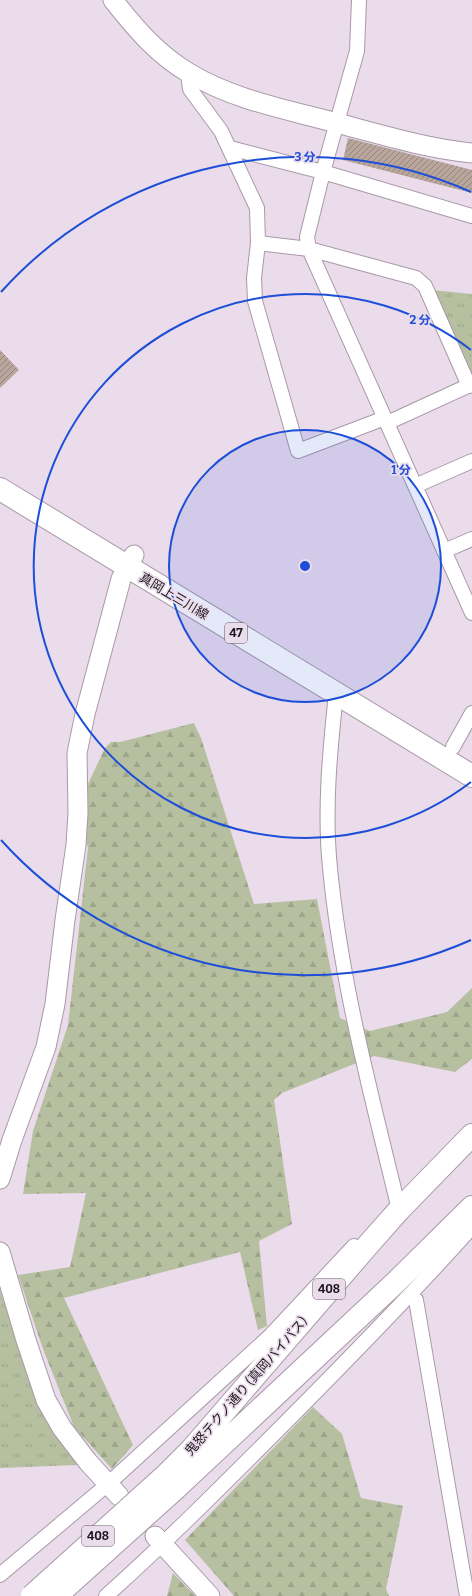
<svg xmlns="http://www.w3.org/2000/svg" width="472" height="1596" font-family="Bitter,'Noto Sans JP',serif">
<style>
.forest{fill:url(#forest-firs)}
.park{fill:url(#park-tufts)}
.building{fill:url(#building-hatch)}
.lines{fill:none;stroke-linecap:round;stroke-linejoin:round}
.street-casing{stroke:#a899a8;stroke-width:16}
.secondary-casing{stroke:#a899a8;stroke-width:21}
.primary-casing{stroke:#a899a8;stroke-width:24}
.highway-casing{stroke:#a899a8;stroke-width:24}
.street{stroke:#fff;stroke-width:14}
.secondary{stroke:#fff;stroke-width:19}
.primary{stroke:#fff;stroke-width:22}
.highway{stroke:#fff;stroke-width:22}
.highway-bridge-casing{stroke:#a899a8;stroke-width:24;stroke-linecap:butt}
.highway-bridge{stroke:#fff;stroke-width:22}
.ring{fill:none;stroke:#1d4ed8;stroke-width:2}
.labels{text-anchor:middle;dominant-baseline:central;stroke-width:3.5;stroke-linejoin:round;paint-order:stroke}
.shield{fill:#ebdcec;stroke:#5c535c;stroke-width:1}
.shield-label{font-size:12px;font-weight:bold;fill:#1e181e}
.street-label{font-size:13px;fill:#1e181e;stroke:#ebdcec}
.centre{fill:#1d4ed8;stroke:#ebdcec;stroke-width:2}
.ring-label{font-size:12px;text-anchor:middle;font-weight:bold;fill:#1d4ed8;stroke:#ebdcec;stroke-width:3.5;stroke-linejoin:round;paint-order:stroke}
</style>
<defs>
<pattern id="forest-firs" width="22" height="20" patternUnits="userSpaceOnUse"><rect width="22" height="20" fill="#b6c0a0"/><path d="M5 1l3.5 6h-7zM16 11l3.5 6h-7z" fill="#9ca489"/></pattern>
<pattern id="park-tufts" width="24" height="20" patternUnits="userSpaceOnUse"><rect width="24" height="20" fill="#b6c0a0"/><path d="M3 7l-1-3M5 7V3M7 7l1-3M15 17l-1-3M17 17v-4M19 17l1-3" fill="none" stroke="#9ca489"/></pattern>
<pattern id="building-hatch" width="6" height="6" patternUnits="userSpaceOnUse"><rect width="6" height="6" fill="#b8a59b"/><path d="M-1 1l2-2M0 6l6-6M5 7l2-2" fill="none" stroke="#95857e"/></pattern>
</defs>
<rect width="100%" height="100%" fill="#ebdcec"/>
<!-- forest -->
<path class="forest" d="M194 723 201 738 254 904 317 899 340 1018 370 1031 447 1012 472 988V1059L455 1072 374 1056 282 1093 274 1100 292 1224 259 1241 267 1326 258 1330 240 1252 64 1298 133 1445 112 1469 74 1427 43 1349 18 1275 70 1267 86 1193 23 1194 33 1131 68 1025 88 848 77 807 105 748 111 742H120Z
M313 1407 342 1434 361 1498 403 1506 386 1589 389 1596H234L185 1540Z
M173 1573 195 1596H167Z"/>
<!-- park -->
<path class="park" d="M432 290 472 294V378Z
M0 1290 39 1406 55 1433 80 1462 77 1465 0 1468Z"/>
<!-- building -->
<path class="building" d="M348 138 472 170V193L343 160Z
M0 350 19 370 0 388Z"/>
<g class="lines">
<!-- street casing -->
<g class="street-casing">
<path id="street" d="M359 0 357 51 323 172 307 237 309 249 472 613
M188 73 190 89 221 131 257 208 258 243 254 278 255 301 298 451 385 418
M230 148 323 172 472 216
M258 243 309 249 416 278 425 286 469 386
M387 423 472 384
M415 486 472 461
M444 551 472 539
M336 693C330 751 324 810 330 868 341 984 372 1097 399 1210L395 1213
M453 747 472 713
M410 1296 416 1300 467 1596
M0 1575 108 1484 270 1336 354 1246
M106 1596C162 1546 214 1494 267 1441 337 1371 406 1301 472 1227"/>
</g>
<!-- secondary casing -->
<g class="secondary-casing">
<path id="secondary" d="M113 0C135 28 158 55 189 73 232 99 284 109 333 122 379 134 424 148 472 153
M0 1179 12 1140 46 1047 55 1004 65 920 76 845 78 813 77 753 85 714 121 579 134 555
M0 1252 26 1340 46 1400 62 1428 88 1462 119 1496
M155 1536 210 1596"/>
</g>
<!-- primary casing -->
<g class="primary-casing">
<path id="primary" d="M0 489 472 776"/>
</g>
<!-- highway casing -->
<g class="highway-casing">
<path id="highway" d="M165 1476 192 1449 368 1245 399 1210 472 1135
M176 1488 395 1283 472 1207"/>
</g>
<!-- street -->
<use href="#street" class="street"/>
<!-- secondary -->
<use href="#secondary" class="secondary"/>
<!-- primary -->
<use href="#primary" class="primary"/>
<!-- highway -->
<use href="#highway" class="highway"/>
<!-- highway-bridge casing -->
<g class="highway-bridge-casing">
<path id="highway-bridge" d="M32 1596 165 1476
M56 1596 176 1488"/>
</g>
<!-- highway-bridge -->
<use href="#highway-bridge" class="highway-bridge"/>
</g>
<!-- distance rings -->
<circle cx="305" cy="566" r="136" fill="#1d4ed8" fill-opacity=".12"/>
<g class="ring">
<circle cx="305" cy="566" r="136"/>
<path d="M471 782A272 272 0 1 1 471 350"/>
<path d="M471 940A409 409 0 0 1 1 840M1 292A409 409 0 0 1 471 192"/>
</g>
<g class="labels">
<!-- shield labels -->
<g class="shield">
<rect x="225" y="623" width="22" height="20" rx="3"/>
<rect x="313" y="1279" width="32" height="20" rx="3"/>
<rect x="82" y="1526" width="32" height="20" rx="3"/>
</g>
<g class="shield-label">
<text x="236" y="633">47</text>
<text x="329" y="1289">408</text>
<text x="98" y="1536">408</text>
</g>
<!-- street labels -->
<g class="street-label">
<text transform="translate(174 596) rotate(31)">真岡上三川線</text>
<text transform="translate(246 1386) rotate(-49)">鬼怒テクノ通り (真岡バイパス)</text>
</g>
</g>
<circle cx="305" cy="566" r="6" class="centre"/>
<g class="ring-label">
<text x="305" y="161">3 分</text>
<text x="420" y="324">2 分</text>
<text x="401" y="474">1 分</text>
</g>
</svg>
